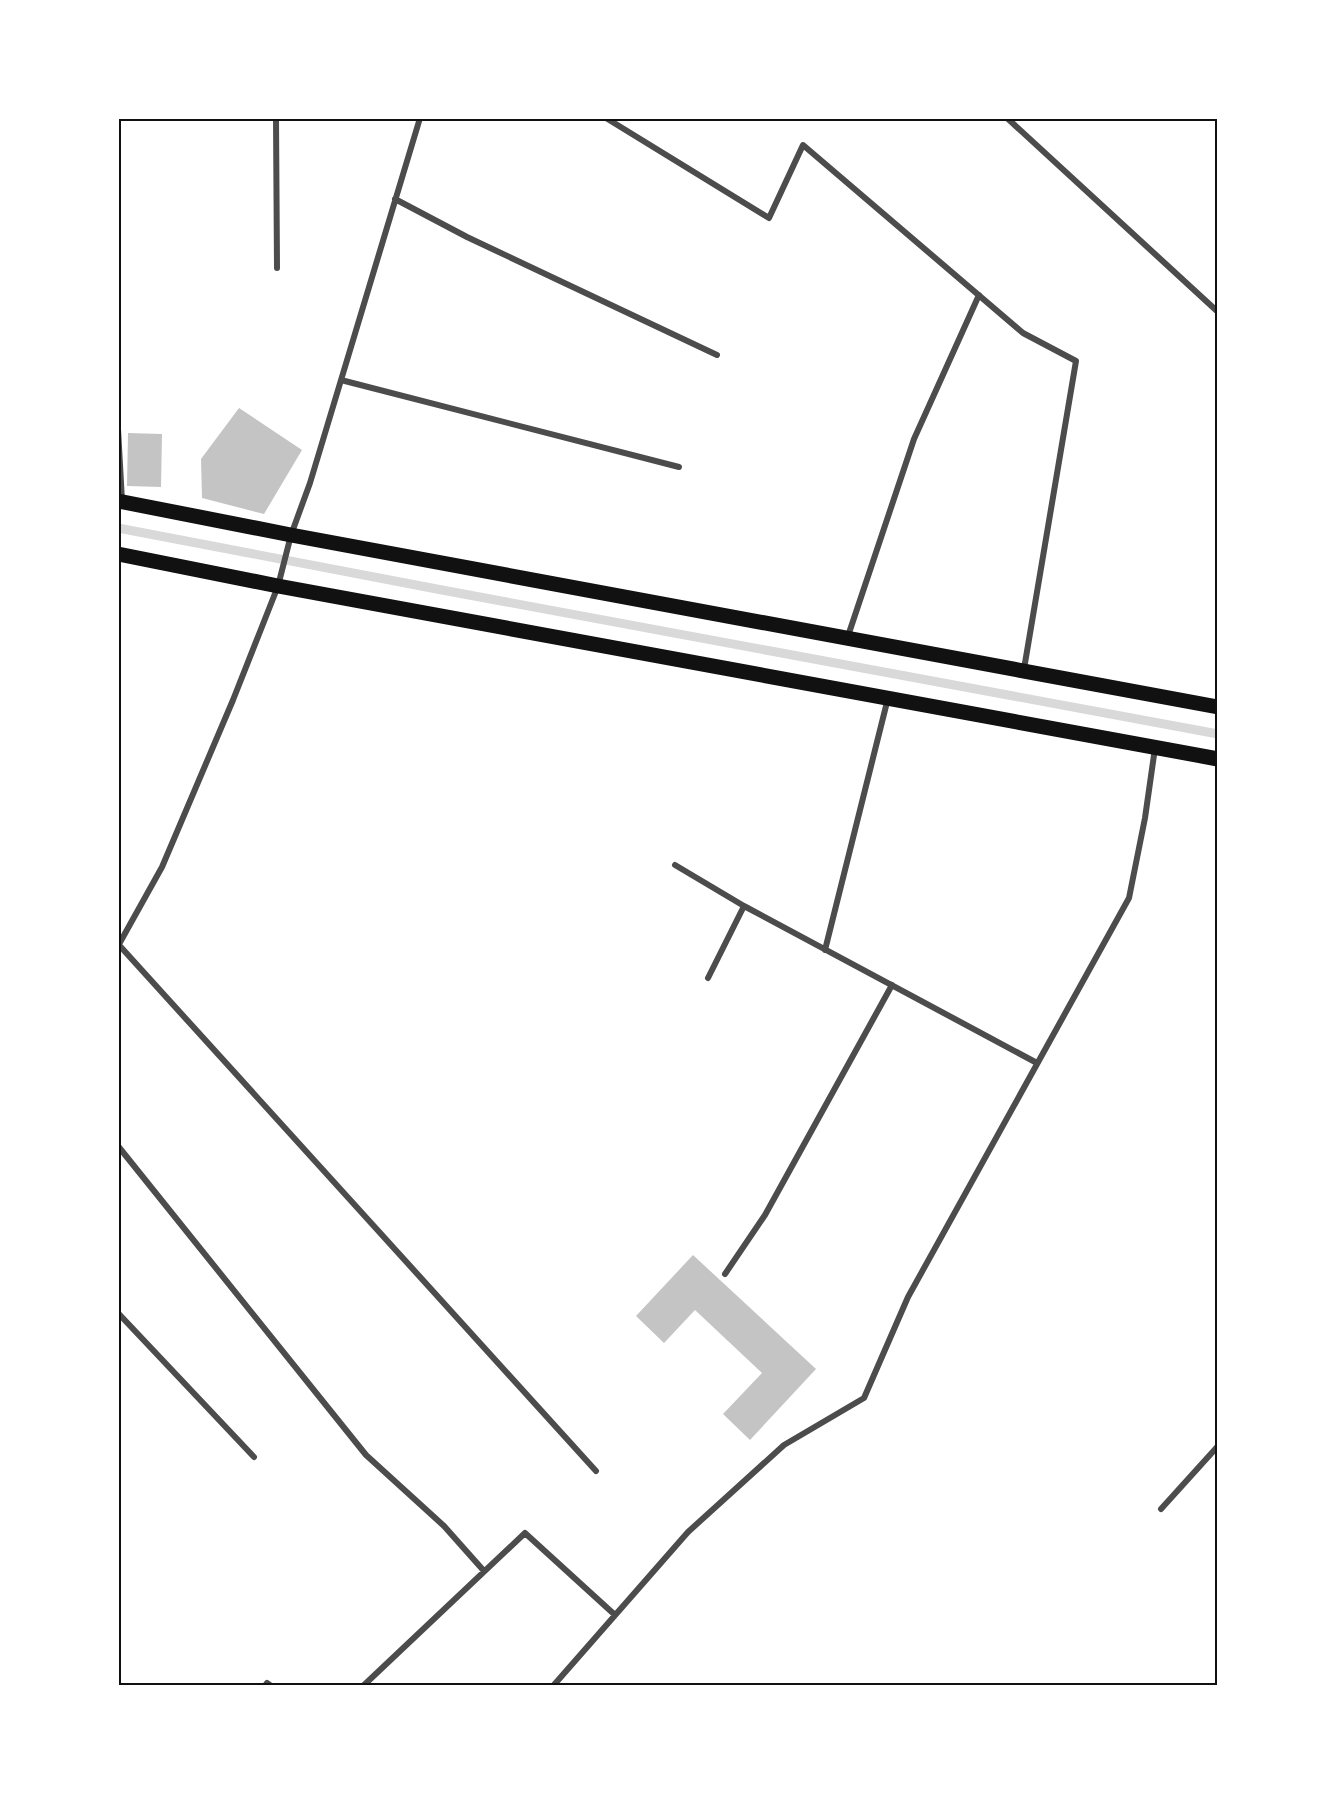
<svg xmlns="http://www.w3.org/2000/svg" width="1336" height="1804" font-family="'IBM Plex Sans',sans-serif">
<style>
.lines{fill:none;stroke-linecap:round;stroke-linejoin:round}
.stream{stroke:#d9d9d9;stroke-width:9}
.building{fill:#c4c4c4}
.minor{stroke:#4c4c4c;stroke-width:6}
.primary{stroke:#111;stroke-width:15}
.neatline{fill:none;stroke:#111;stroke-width:2}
</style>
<rect width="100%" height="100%" fill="#fff"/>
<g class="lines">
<!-- stream -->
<path class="stream" d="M118 528 442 590 1218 734"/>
</g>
<!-- building -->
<path class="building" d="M239 408 302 450 264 514 202 498 201 459Z
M128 433 162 434 161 487 127 486Z
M693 1255 816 1369 750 1440 723 1414 762 1373 695 1310 664 1343 636 1316Z"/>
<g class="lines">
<!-- minor -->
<path class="minor" d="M276 118 277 268
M606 118 769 218 803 145 1023 333 1076 361 1024 669
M1007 118 1218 312
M395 199 467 237 717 355
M341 380 679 467
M118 429 122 501
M847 639 914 439 979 295
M675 865 744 906
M119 945 596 1471
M118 946 162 867 233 700 278 586 291 535 310 483 420 118
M825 950 888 698
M708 978 744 906 1037 1063
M118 1146 366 1455 444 1526 484 1571
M725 1274 765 1215 892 985
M118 1313 254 1457
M1161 1509 1218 1446
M265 1686 267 1683 271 1686
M363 1686 525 1533 615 1615
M553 1686 688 1532 784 1445 864 1398 908 1297 1129 898 1145 818 1155 748"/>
<!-- primary -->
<path class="primary" d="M118 501 291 535 1218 707
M118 554 278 586 1218 759"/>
</g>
<!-- border -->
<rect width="1336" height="1804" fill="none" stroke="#ffffff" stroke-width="240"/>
<rect x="120" y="120" width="1096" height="1564" class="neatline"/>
</svg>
